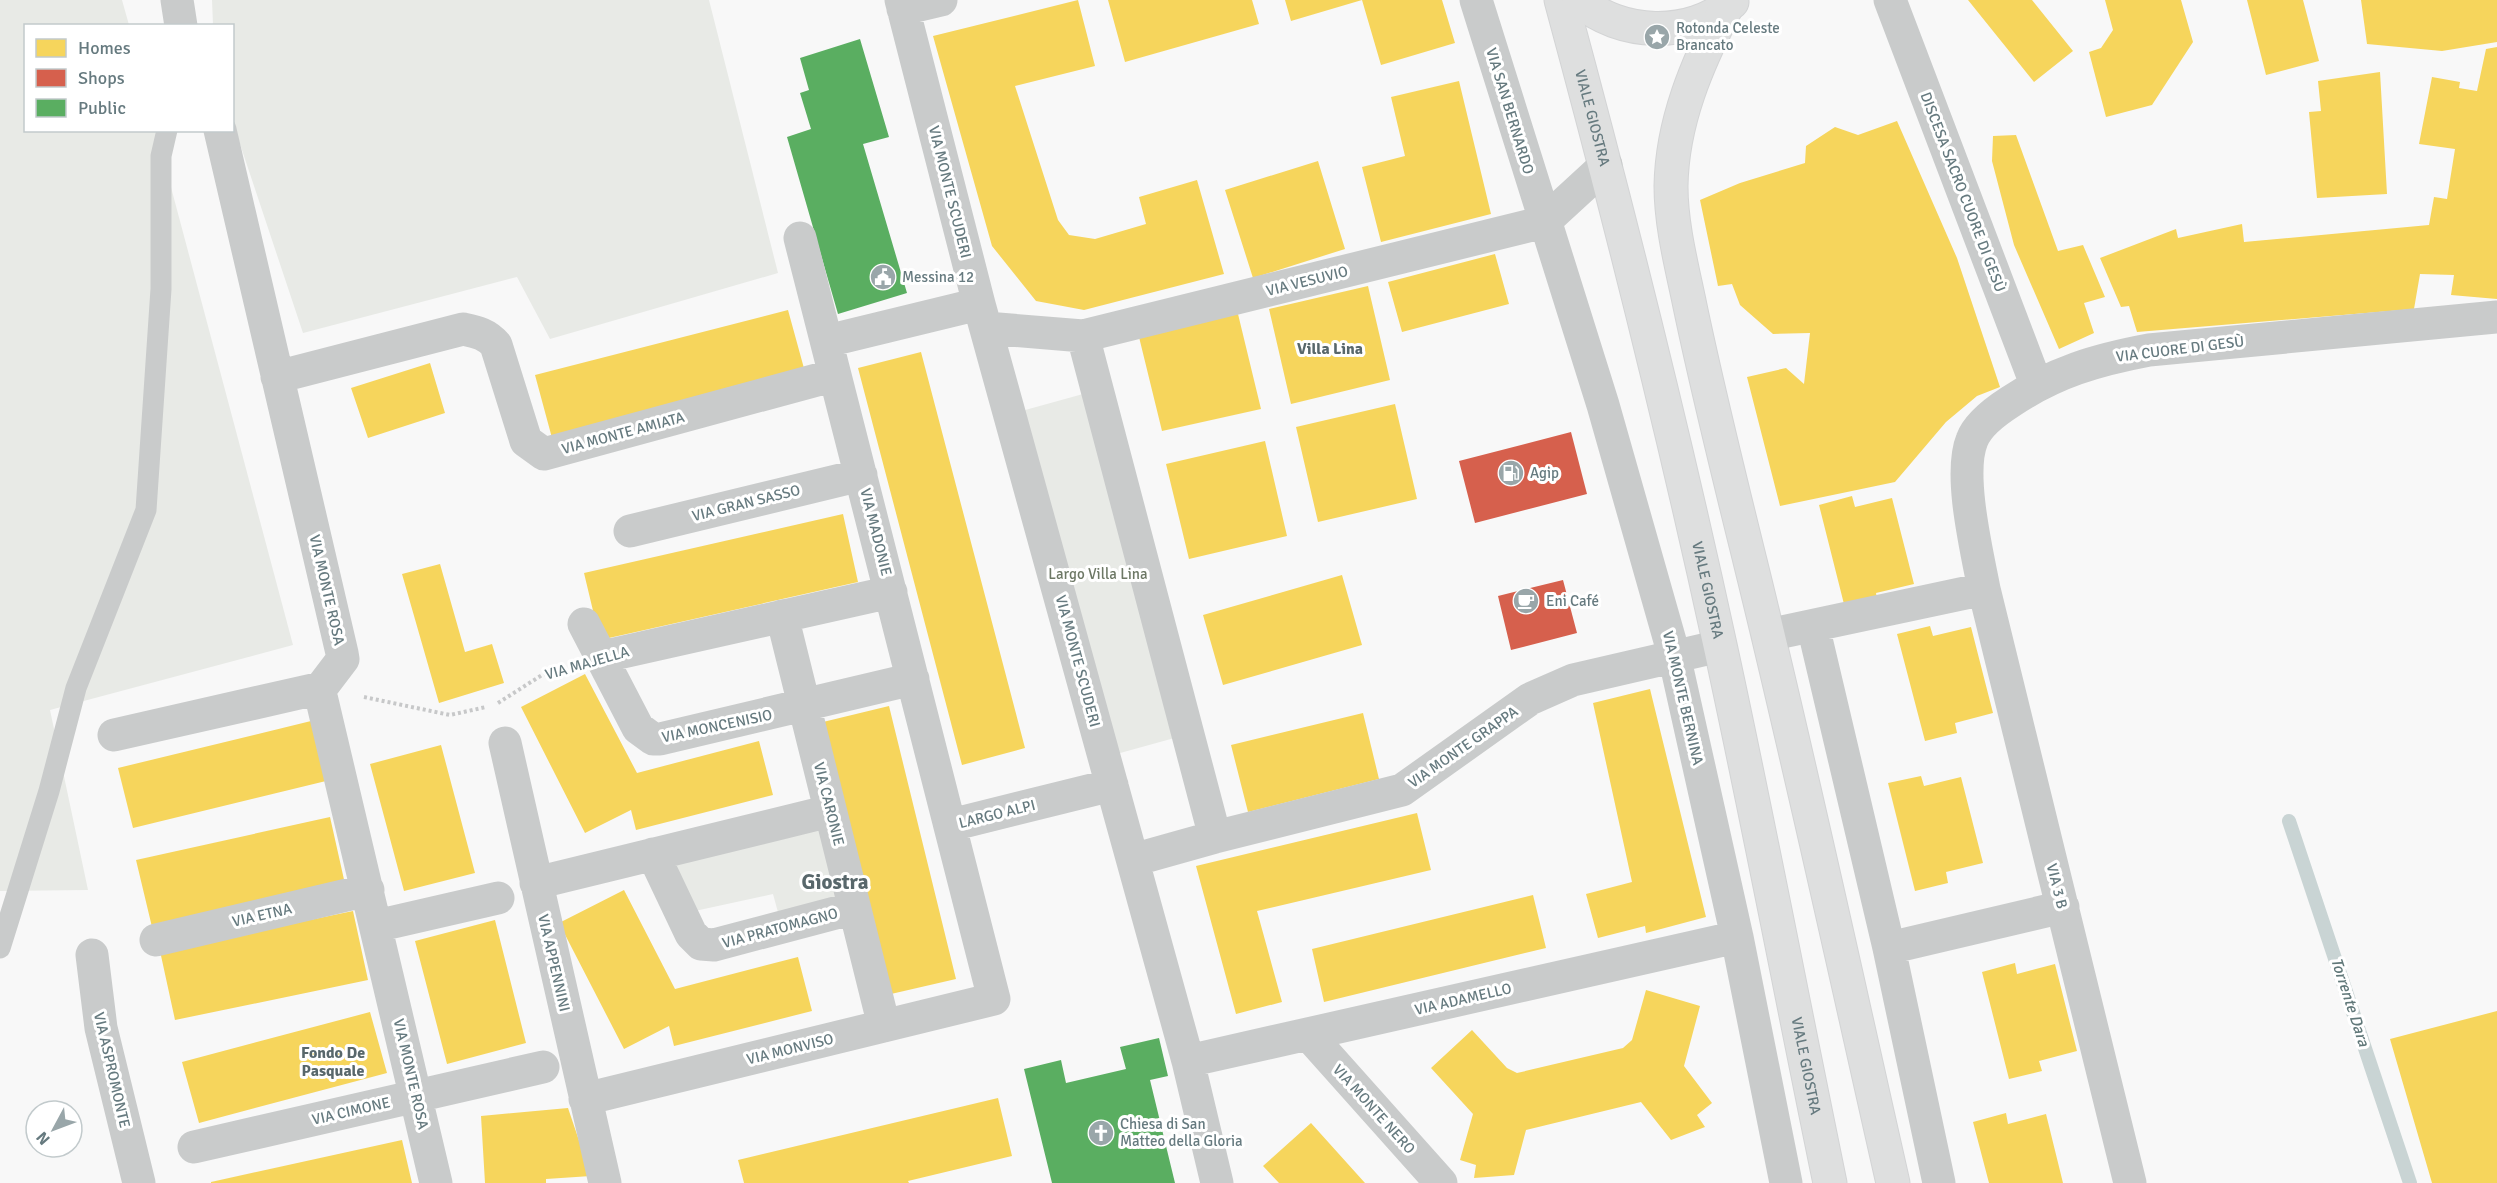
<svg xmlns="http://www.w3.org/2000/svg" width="2497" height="1183" font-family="Signika,sans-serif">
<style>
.green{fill:#e8eae6}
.homes{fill:#f6d55c}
.shops{fill:#d6604d}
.public{fill:#5aae61}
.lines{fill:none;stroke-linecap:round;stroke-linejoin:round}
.stream{stroke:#c9d4d4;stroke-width:14}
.primary-casing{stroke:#d3d4d5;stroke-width:35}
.path{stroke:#c7c8c9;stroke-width:4;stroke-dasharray:3 3;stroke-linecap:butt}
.lane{stroke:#c9cbcb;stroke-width:21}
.street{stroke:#c9cbcb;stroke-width:33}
.primary{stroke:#dedfdf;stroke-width:33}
.labels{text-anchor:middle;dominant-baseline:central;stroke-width:6;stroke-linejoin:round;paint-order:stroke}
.poi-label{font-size:15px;fill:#667a7f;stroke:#fff;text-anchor:start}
.street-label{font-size:15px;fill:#667a7f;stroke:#fff}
.park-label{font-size:15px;fill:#6d7865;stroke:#fff}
.neighbourhood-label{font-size:16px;font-weight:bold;fill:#58676b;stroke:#fff}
.water-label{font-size:16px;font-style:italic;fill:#617879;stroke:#fff}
.district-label{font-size:21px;font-weight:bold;fill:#58676b;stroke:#fff}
</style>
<rect width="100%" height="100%" fill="#f8f8f8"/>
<!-- green -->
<path class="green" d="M0 0H122L129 25 26 26V130L156 131 293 645 50 710 88 890 0 891Z
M212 0H709L778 273 550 339 517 277 303 333 233 123 232 26 213 25Z
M1083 394 1178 737 1113 755 1018 412Z
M830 811 854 908 782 927 773 894 681 914 653 854Z"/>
<!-- homes -->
<path class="homes" d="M1078 0 1095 66 1015 86 1058 220 1069 235 1095 239 1146 224 1139 197 1197 180 1224 274 1084 310 1036 301 992 246 933 36Z
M1108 0H1252L1259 24 1125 62Z
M1285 0H1442L1455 43 1381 65 1362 0 1291 21Z
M1968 0H2032L2073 51 2034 82Z
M2105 0H2181L2193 42 2152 105 2106 117 2089 52 2101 48 2113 30Z
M2247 0H2303L2319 61 2266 75Z
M2361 0H2497V42L2442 51 2367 44Z
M2497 47V299L2451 295 2454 275 2420 274 2414 309 2137 332 2129 306 2121 307 2100 258 2176 229 2178 238 2242 224 2244 242 2429 225 2434 197 2447 199 2455 149 2419 144 2432 77 2460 82 2459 88 2477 91 2486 49Z
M2380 72 2387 194 2317 198 2309 112 2321 111 2318 81Z
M1459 81 1491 214 1381 242 1362 167 1405 156 1391 97Z
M1897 121 1957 258 2000 387 1977 396 1946 422 1895 482 1780 506 1747 377 1786 368 1804 384 1810 333 1773 334 1740 305 1732 284 1718 286 1700 200 1740 183 1805 163 1806 146 1835 127 1858 135Z
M2016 135 2058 251 2083 245 2105 297 2084 303 2094 333 2059 349 2014 245 1992 161 1993 136Z
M1318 161 1345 249 1253 278 1225 190Z
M1495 254 1509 304 1402 332 1388 282Z
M1368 286 1390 380 1291 404 1269 309Z
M788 310 805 372 552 438 535 375Z
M1238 314 1261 409 1162 431 1139 337Z
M921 352 1025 748 962 765 858 368Z
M430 363 445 413 368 438 351 388Z
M1395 404 1417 499 1318 522 1296 427Z
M1265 441 1287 536 1189 559 1166 464Z
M1852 496 1855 507 1892 498 1914 584 1876 593 1878 604 1846 612 1819 505Z
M843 514 858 582 600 640 584 573Z
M440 564 465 652 492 644 504 683 439 703 402 574Z
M1342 575 1362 645 1223 685 1203 615Z
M1930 626 1933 636 1971 627 1993 713 1955 723 1957 733 1925 741 1897 634Z
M585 674 637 773 759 741 773 795 636 830 631 810 585 833 521 707Z
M1650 689 1706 917 1646 933 1645 926 1598 938 1586 894 1632 882 1593 703Z
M889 706 956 979 891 994 823 722Z
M1363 713 1379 779 1248 812 1231 745Z
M311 721 326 781 133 828 118 768Z
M441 745 475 873 404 891 370 764Z
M1921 776 1924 786 1961 777 1983 863 1946 872 1948 883 1915 891 1888 783Z
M1417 813 1431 870 1257 911 1282 1002 1236 1014 1196 866Z
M330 817 345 884 152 927 136 860Z
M624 890 675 989 798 957 812 1011 674 1046 669 1026 624 1049 559 923Z
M1533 895 1546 948 1324 1002 1312 949Z
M353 911 368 980 175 1020 160 951Z
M495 920 526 1043 447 1064 415 941Z
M2015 963 2017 974 2055 964 2077 1051 2039 1061 2042 1071 2009 1079 1982 972Z
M1646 990 1700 1006 1684 1066 1712 1103 1697 1115 1705 1127 1671 1140 1641 1102 1526 1130 1514 1175 1474 1178 1476 1165 1460 1160 1473 1114 1431 1068 1472 1030 1507 1068 1517 1073 1623 1048 1632 1040Z
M2497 1011V1183H2432L2390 1039Z
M370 1012 387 1073 199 1123 182 1062Z
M998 1098 1012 1156 908 1181 909 1183H744L738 1160Z
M568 1108 591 1176 546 1179V1183H485L481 1116Z
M2006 1113 2008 1124 2046 1114 2063 1183H1989L1973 1122Z
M1311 1123 1365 1183H1279L1263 1166Z
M402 1140 412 1183H211V1182Z"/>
<!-- shops -->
<path class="shops" d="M1571 432 1587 494 1475 523 1459 461Z
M1563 580 1577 633 1511 650 1498 596Z"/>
<!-- public -->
<path class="public" d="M860 39 889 137 863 144 907 293 838 314 787 137 811 129 800 93 809 90 800 58Z
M1159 1038 1168 1076 1150 1080 1175 1183H1052L1024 1069 1061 1060 1066 1083 1126 1069 1120 1047Z"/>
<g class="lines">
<!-- stream -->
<path class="stream" d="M2289 821 2410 1183"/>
<!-- primary casing -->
<g class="primary-casing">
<g id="primary">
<path id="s1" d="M1561 0C1619 214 1673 429 1720 645 1759 824 1793 1004 1830 1183"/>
<path d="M1579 0C1619 36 1691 39 1732 2"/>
<path d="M1726 8C1697 64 1672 122 1671 186 1671 226 1682 267 1690 306 1708 392 1729 476 1750 561 1801 767 1846 976 1893 1183"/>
</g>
</g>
<!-- path -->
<path class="path" d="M364 697 450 715 486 707
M498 703 542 675 563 668"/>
<!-- lane -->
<path class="lane" d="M0 948 49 791 76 688 146 510 161 289V156L167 130"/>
<!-- street -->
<path class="street" d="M177 0 181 26
M901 0 979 304 1188 1061 1217 1183
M1476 0 1603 405 1674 655 1737 937 1786 1183
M1890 0 2036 384
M903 9 941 0
M220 130 342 653 343 659 321 688V696L436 1183
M986 328 1083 336 1544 222 1606 165
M1083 336 1215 837
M827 341 979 304
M277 377 463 329C477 332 487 334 496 345L526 441 544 454 835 375
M630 531 861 475
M1984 589 2130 1183
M782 616 884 1026
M584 624 638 728 653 739H660L913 679
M1813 626 1889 948 1939 1183
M1768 635 1984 589C1977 552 1958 474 1972 440 1978 424 1996 411 2010 402 2055 372 2096 360 2149 350L2497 317
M601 657 891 592
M114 735 321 688
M505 743 605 1183
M951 825 1112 785
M653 854 691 934 701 944 714 945 854 908
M1133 860 1215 837 1402 790 1530 699 1573 680 1720 646
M536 883 830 811
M376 926 498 898
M156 940 368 890
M1889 948 2063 907
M92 955 101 1028 139 1183
M1308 1034 1441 1183
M1188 1061 1737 937
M585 1099 994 999 800 238
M194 1147 543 1067"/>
<!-- primary -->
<use href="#primary" class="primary"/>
</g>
<!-- icons -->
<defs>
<g id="sight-disc" transform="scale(1.35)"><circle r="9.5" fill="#99a6a9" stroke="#fff"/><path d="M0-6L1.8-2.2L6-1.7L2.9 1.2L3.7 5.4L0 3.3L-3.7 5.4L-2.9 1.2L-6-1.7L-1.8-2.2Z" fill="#fff"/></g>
<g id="civic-disc" transform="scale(1.35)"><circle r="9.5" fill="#99a6a9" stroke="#fff"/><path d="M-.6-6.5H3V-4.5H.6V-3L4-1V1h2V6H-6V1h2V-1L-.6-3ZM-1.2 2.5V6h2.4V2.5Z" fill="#fff"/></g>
<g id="fuel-disc" transform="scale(1.35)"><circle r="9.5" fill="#99a6a9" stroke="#fff"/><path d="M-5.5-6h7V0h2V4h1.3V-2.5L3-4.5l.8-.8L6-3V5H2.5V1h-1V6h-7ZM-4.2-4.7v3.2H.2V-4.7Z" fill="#fff"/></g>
<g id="cafe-disc" transform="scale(1.35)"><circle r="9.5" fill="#99a6a9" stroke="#fff"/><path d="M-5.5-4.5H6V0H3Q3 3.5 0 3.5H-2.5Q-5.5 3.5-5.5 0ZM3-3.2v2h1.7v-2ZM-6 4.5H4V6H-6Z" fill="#fff"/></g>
<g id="church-disc" transform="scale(1.35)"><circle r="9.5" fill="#99a6a9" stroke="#fff"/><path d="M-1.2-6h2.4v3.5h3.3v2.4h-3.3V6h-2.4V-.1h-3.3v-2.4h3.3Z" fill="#fff"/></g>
</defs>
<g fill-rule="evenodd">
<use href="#sight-disc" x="1657" y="37"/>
<use href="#civic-disc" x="883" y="277"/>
<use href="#fuel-disc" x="1511" y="473"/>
<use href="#cafe-disc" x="1526" y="601"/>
<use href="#church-disc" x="1101" y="1133"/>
</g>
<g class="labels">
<!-- poi labels -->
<g class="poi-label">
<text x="1676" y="28">Rotonda Celeste<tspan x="1676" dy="17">Brancato</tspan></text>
<text x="902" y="277">Messina 12</text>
<text x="1530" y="473">Agip</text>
<text x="1546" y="601">Eni Café</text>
<text x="1120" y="1124">Chiesa di San<tspan x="1120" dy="17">Matteo della Gloria</tspan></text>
</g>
<!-- street labels -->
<g class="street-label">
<text transform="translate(1510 111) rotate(73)">VIA SAN BERNARDO</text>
<text stroke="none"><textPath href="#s1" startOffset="122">VIALE GIOSTRA</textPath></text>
<text transform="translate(950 192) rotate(76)">VIA MONTE SCUDERI</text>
<text transform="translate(1963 192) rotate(69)">DISCESA SACRO CUORE DI GESÙ</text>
<text transform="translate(1307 281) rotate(-14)">VIA VESUVIO</text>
<text transform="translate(2180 349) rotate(-7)">VIA CUORE DI GESÙ</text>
<text transform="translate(623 433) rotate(-15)">VIA MONTE AMIATA</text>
<text transform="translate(746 503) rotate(-14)">VIA GRAN SASSO</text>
<text transform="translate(876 532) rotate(76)">VIA MADONIE</text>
<text stroke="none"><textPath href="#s1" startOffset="608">VIALE GIOSTRA</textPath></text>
<text transform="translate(327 590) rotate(77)">VIA MONTE ROSA</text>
<text transform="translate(1078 661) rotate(75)">VIA MONTE SCUDERI</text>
<text transform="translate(587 663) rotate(-16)">VIA MAJELLA</text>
<text transform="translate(1683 698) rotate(77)">VIA MONTE BERNINA</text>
<text transform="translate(717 726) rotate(-12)">VIA MONCENISIO</text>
<text transform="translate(1463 747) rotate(-35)">VIA MONTE GRAPPA</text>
<text transform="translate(829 804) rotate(76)">VIA CARONIE</text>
<text transform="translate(997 814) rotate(-14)">LARGO ALPI</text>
<text transform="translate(2057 886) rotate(76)">VIA 3 B</text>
<text transform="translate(262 915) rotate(-13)">VIA ETNA</text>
<text transform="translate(780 928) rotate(-15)">VIA PRATOMAGNO</text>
<text transform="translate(554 963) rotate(77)">VIA APPENNINI</text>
<text transform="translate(1463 999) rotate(-13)">VIA ADAMELLO</text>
<text transform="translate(790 1049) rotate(-14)">VIA MONVISO</text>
<text stroke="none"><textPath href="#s1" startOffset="1094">VIALE GIOSTRA</textPath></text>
<text transform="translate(112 1070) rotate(77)">VIA ASPROMONTE</text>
<text transform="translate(411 1074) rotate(77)">VIA MONTE ROSA</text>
<text transform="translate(1374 1109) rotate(48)">VIA MONTE NERO</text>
<text transform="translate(351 1111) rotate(-13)">VIA CIMONE</text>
</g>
<!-- park labels -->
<g class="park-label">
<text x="1098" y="574">Largo Villa Lina</text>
</g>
<!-- neighbourhood labels -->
<g class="neighbourhood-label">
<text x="1330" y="349">Villa Lina</text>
<text x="333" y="1053">Fondo De<tspan x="333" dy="18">Pasquale</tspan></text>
</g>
<!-- water labels -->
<g class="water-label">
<text transform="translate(2350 1002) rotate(72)">Torrente Dara</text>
</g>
<!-- district labels -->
<g class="district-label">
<text x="835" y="882">Giostra</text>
</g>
</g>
<!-- legend -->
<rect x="24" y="24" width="210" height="108" fill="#ffffff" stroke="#c2cacc" stroke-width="1.5"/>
<rect x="36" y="39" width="30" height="18" fill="#f6d55c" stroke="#c2cacc" stroke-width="1.5"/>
<text x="78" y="54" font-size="18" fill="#667a7f">Homes</text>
<rect x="36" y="69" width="30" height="18" fill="#d6604d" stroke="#c2cacc" stroke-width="1.5"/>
<text x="78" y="84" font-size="18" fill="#667a7f">Shops</text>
<rect x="36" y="99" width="30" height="18" fill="#5aae61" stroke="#c2cacc" stroke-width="1.5"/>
<text x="78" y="114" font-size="18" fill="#667a7f">Public</text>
<!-- north arrow -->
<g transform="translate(54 1129) rotate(229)"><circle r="28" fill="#ffffff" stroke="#c2cacc" stroke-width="1.5"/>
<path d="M0-4.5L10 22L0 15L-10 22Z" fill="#99a6a9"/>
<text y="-9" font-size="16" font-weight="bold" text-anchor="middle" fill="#667a7f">N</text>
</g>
</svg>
